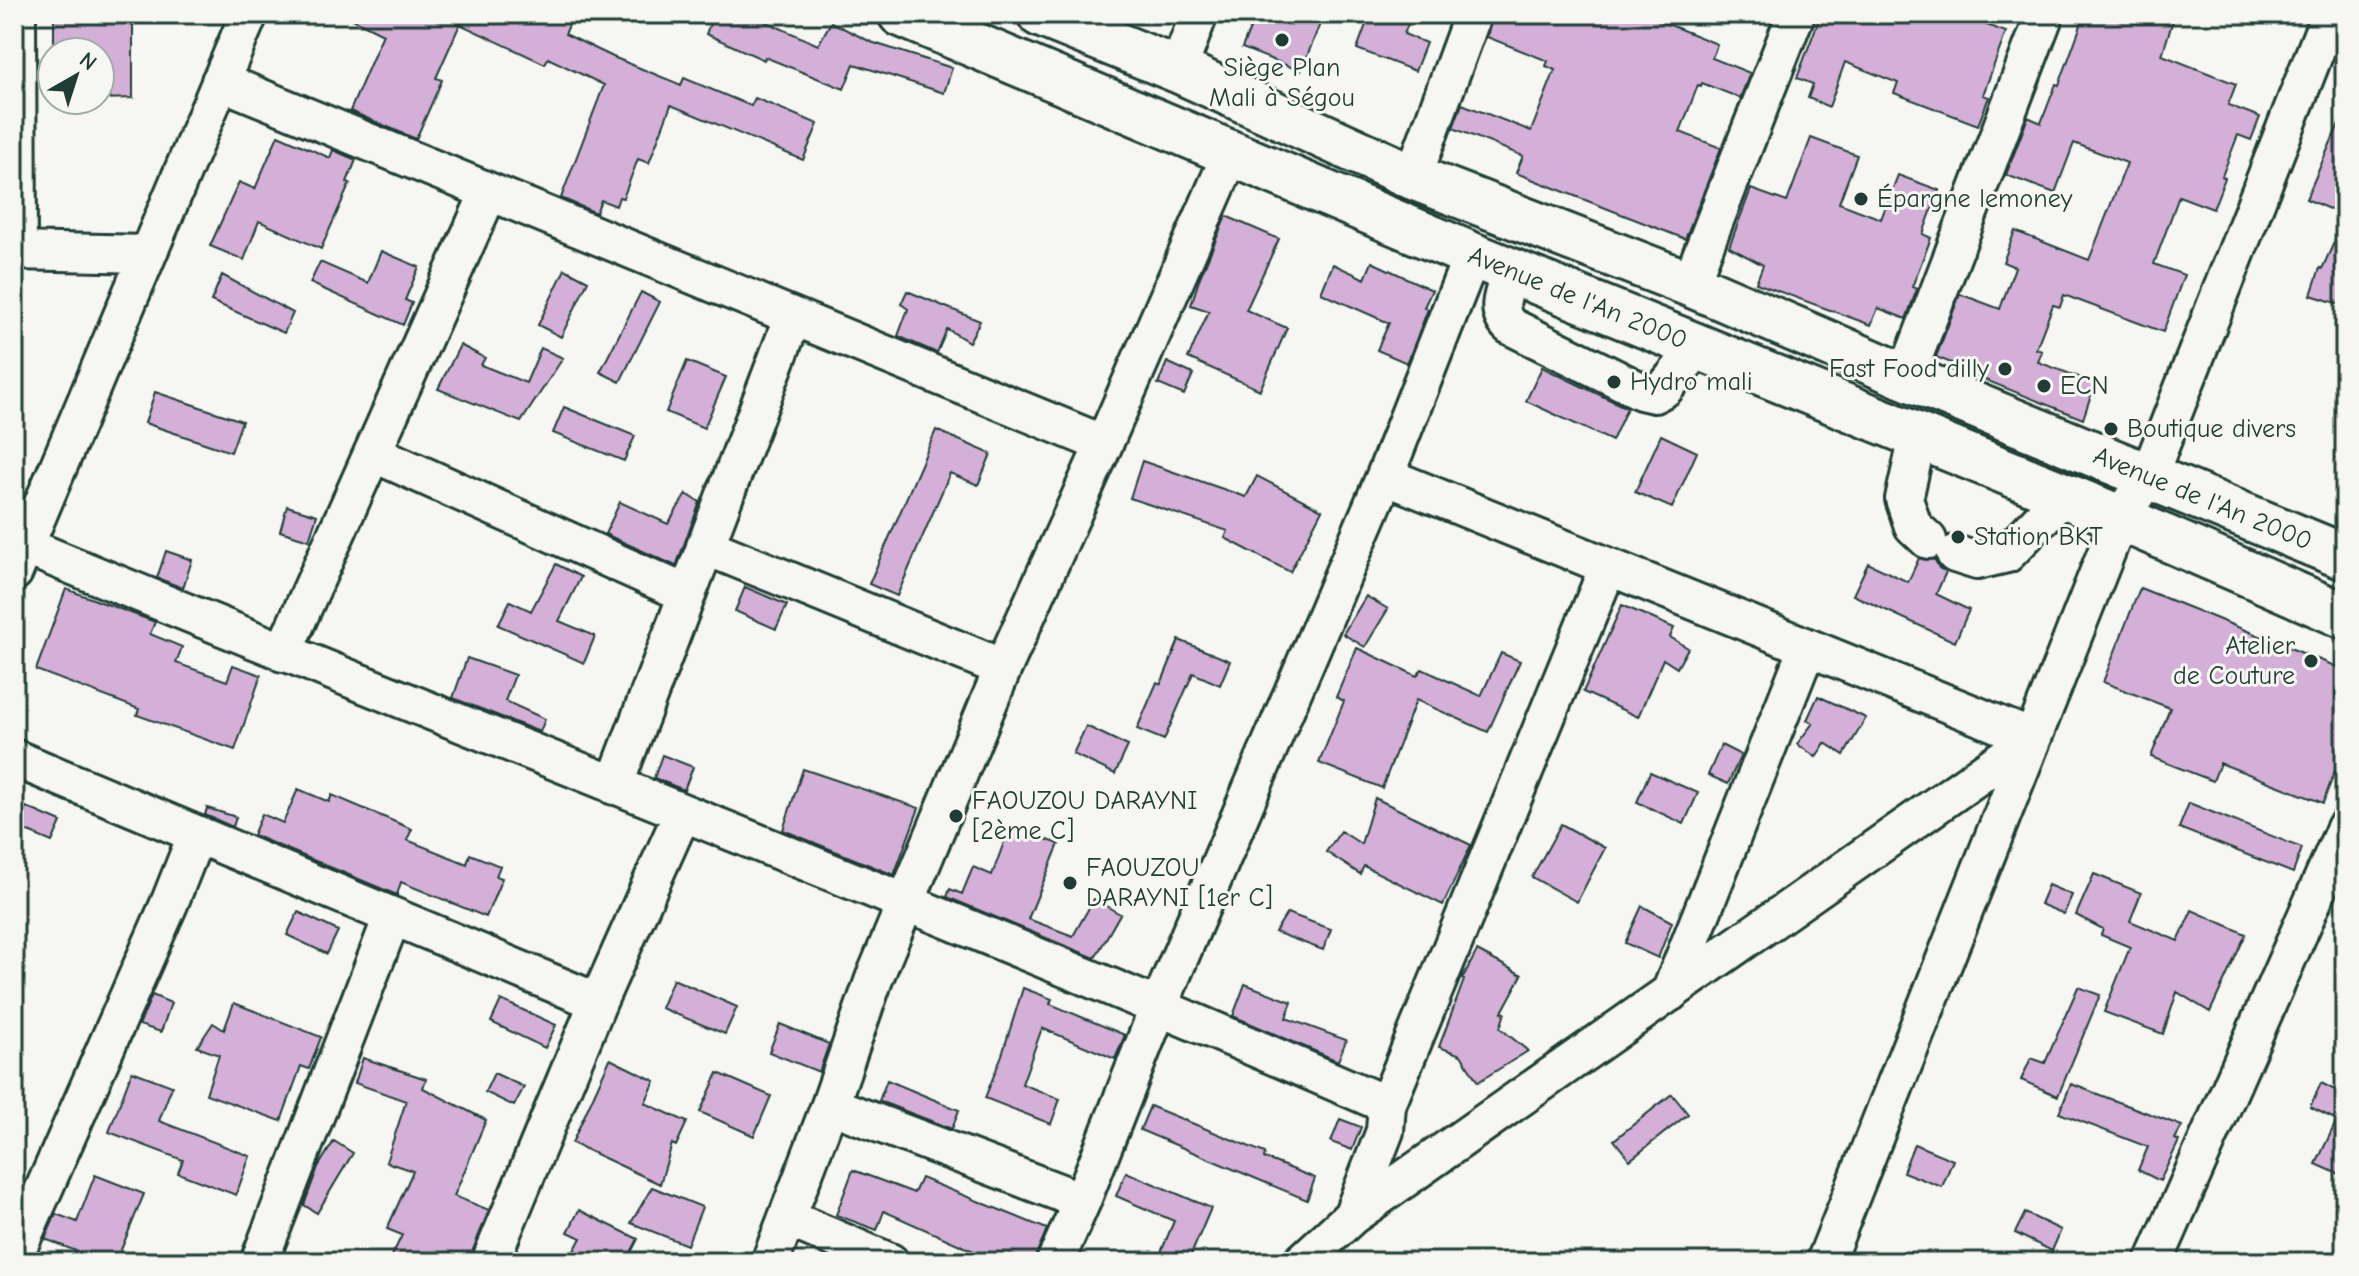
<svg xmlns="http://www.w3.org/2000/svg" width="2359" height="1276" font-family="'Comic Neue',sans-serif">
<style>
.building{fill:#d4b0d9;stroke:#1f3d34;stroke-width:2}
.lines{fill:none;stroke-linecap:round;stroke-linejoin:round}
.minor-casing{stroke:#1f3d34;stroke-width:42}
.major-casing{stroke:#1f3d34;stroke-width:50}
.minor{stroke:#f6f6f2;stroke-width:36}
.major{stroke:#f6f6f2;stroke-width:44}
.poi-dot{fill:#1f3d34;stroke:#f6f6f2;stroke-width:3}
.labels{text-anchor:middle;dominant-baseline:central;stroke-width:6;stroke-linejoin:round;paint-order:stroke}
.poi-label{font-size:26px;fill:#1f3d34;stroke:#f6f6f2;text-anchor:start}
.street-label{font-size:26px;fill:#1f3d34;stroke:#f6f6f2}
</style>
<rect width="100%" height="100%" fill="#f6f6f2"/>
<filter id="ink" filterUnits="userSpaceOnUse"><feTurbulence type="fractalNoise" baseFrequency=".0125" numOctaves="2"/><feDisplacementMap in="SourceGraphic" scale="16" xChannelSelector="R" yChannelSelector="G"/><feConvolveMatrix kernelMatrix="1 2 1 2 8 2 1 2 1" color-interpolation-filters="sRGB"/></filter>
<g filter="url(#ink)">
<!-- building -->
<path class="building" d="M343 14H574L565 34 613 57 681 85 684 78 751 106 755 98 818 124 803 160 671 105 649 163 638 159 623 198 619 197 616 206 601 200 596 213 561 198 604 85 548 58 545 64 460 24 436 78 442 80 416 139 350 111 383 34Z
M714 14H749L818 45 831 22 871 42 952 68 944 93 854 64 844 89 765 57 764 60 706 34Z
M1256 14H1324L1301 71 1242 48Z
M1370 14H1412L1404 34 1426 43 1415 71 1357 49Z
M1493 14H1643L1717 44 1712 58 1750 73 1740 98 1702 83 1701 86 1698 85 1680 132 1721 148 1685 239 1516 173 1523 156 1453 128 1462 104 1531 131 1555 70 1546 66 1548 61 1487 37Z
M1821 14H1900L1924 22 1927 14H1957L2006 32 1983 95 1989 97 1978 125 1894 93 1898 83 1845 62 1829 107 1808 98 1813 84 1797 78Z
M2085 14H2175L2162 55 2236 84 2228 105 2260 117 2251 140 2238 135 2222 176 2225 178 2213 209 2179 196 2154 264 2184 275 2163 332 2064 295 2060 307 2053 305 2036 349 2042 351 2038 362 2095 383 2083 419 1963 371 1964 368 1936 357 1960 294 2000 309 2015 267 2003 262 2015 231 2089 260 2127 163 2074 143 2055 193 2006 175 2028 117 2041 123 2056 84 2059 85Z
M54 16H133V98L100 99V52H54Z
M2345 110V216L2306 199Z
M278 135 330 158 333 150 356 160 347 182 350 183 321 249 259 221 244 260 210 246 239 182 255 189Z
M1811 138 1857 155 1839 203 1881 219 1898 175 1939 190 1923 234 1931 238 1912 287 1917 289 1906 319 1878 308 1871 325 1756 283 1763 265 1729 247 1751 189 1787 202Z
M1226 216 1279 239 1246 310 1287 328 1260 390 1188 358 1209 311 1191 305 1200 277Z
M2345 218V306L2311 295 2320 268 2322 269Z
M381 251 419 267 405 300 412 303 403 325 310 283 320 262 368 283Z
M1372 262 1432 290 1424 307 1428 309 1407 363 1377 350 1389 323 1321 293 1333 264 1365 279Z
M565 269 588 281 561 337 538 325Z
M222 275 293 313 284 333 211 301Z
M907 291 980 321 969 342 947 329 937 353 898 336 908 309 901 304Z
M641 292 660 302 620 382 600 372Z
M460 345 485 358 481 365 526 383 541 348 563 358 521 422 438 389Z
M687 361 726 377 704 428 666 412Z
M1167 362 1193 374 1184 395 1158 384Z
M1542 367 1627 408 1612 441 1526 401Z
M155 392 242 421 231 452 145 423Z
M564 407 635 436 624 461 553 433Z
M936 430 991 454 978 485 950 473 897 596 869 584Z
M1661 435 1697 452 1672 508 1635 492Z
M1142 461 1246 497 1257 476 1322 510 1290 572 1225 538 1228 531 1130 498Z
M686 494 700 502 676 566 605 534 620 502 668 524Z
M287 506 317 515 309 540 280 531Z
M166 551 192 560 183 588 157 578Z
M1919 558 1935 560 1939 568 1946 572 1936 594 1969 610 1955 642 1853 595 1868 563 1908 582Z
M556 564 581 577 559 621 595 636 584 663 498 625 510 601 531 611Z
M745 587 787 605 776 629 735 611Z
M2140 588 2345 670V774L2335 771 2323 803 2220 763 2213 781 2151 757 2170 708 2103 682Z
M66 589 155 622 150 634 182 647 176 663 227 681 233 665 261 675 235 750 137 715 139 709 36 670Z
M1366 596 1388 609 1365 647 1343 634Z
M1622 605 1674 628 1670 637 1688 648 1677 668 1663 659 1638 717 1583 692Z
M1179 640 1230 661 1220 685 1193 673 1164 740 1137 729 1157 682 1161 684Z
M1357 648 1417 676 1422 669 1481 696 1501 653 1520 661 1488 732 1416 700 1382 788 1319 763 1344 701 1336 697Z
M467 658 515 675 505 701 545 719 540 732 453 698Z
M1818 696 1866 718 1844 755 1825 743 1816 757 1797 744 1813 723 1807 720Z
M1086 726 1128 746 1115 774 1073 754Z
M1721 745 1741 755 1728 784 1708 775Z
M662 755 693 767 684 790 654 778Z
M803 769 919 808 894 875 783 830Z
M1650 772 1698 793 1684 824 1637 802Z
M298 789 329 802 332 795 412 829 407 840 467 864 470 854 500 866 496 876 502 878 486 917 401 882 397 895 253 835 262 814 283 823Z
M1375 798 1471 845 1443 905 1364 866 1360 874 1326 852 1341 831 1361 844Z
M14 802 61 822 52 842 14 826Z
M2189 803 2302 848 2293 873 2179 828Z
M207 808 236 817 233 827 205 815Z
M1561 824 1605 848 1577 902 1532 877Z
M1010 826 1059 844 1028 919 1073 936 1094 899 1120 914 1095 958 947 897 950 889 962 894 973 867 992 875Z
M2094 874 2141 893 2130 921 2178 941 2192 910 2246 934 2210 1012 2177 992 2163 1034 2104 1012 2130 947 2101 935 2103 929 2076 915Z
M2048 885 2072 895 2064 914 2040 904Z
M1642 906 1672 922 1658 958 1625 943Z
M298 912 338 931 327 954 287 935Z
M1287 913 1331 929 1323 950 1275 932Z
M1477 951 1522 975 1502 1012 1505 1013 1500 1028 1528 1051 1478 1082 1461 1055 1439 1047 1464 980 1462 979Z
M673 979 737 1007 725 1034 661 1008Z
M1245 984 1292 1002 1286 1018 1346 1040 1338 1061 1233 1016Z
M2078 987 2100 995 2058 1096 2021 1080 2031 1058 2045 1063Z
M1023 988 1052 999 1050 1004 1125 1035 1115 1059 1042 1028 1022 1084 1060 1099 1051 1124 985 1098 1002 1055Z
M152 995 171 1003 161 1032 139 1025Z
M501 1000 556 1025 545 1048 491 1022Z
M234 1003 321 1037 309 1069 301 1066 281 1121 206 1094 219 1055 197 1047 213 1023 224 1030Z
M780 1024 829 1044 819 1072 769 1052Z
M363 1058 426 1079 423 1088 486 1120 454 1196 489 1210 468 1262H389L402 1235 387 1229 413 1171 386 1162 406 1101 355 1083Z
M610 1059 655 1081 645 1103 687 1122 676 1146 672 1144 660 1184 572 1143Z
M132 1071 172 1086 159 1121 250 1156 236 1195 178 1173 183 1160 109 1132Z
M494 1073 524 1087 514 1106 485 1092Z
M718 1073 771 1096 754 1136 700 1112Z
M887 1080 959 1110 952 1129 879 1101Z
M2321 1083 2345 1095V1177L2316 1164 2337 1120 2310 1107Z
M2071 1084 2182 1126 2175 1139 2179 1141 2160 1181 2138 1170 2148 1147 2059 1113Z
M1672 1094 1688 1114 1630 1160 1614 1140Z
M1150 1106 1265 1153 1264 1158 1315 1178 1307 1200 1140 1130Z
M1340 1119 1361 1127 1352 1150 1331 1142Z
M334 1141 353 1153 317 1213 304 1205 318 1167Z
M1914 1144 1953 1160 1942 1187 1903 1172Z
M853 1170 914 1193 921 1178 1047 1229 1033 1262H998L884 1211 877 1230 836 1215Z
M1126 1172 1211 1208 1188 1262H1157L1174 1221 1116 1196Z
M95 1175 144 1194 116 1262H104L45 1239 56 1214 77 1222Z
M652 1187 702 1207 687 1245 631 1223Z
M579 1210 638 1239 626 1262H568L581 1238 568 1232Z
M2025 1213 2061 1230 2052 1251 2015 1233Z"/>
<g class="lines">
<!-- minor casing -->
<g class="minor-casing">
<path id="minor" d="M17 14 18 251
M1178 70 1199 14
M220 81 1104 444
M1413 177 1473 14
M14 251 148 254
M1511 271C1505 290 1493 310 1510 326L1641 391 1654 394 1665 388 1698 347
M1690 284 1796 14
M1906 377 2045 14
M1918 437 1904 499 1913 526 1928 540
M373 453 687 594
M1385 476 2032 738
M25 546C478 734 937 908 1387 1105
M705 546 1003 668
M1955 554 1977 561 2007 554 2063 496
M14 572 249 14
M283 653 489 192
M14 758 598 1002
M614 786 793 317
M1670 993 1807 648
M830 1105 1082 1201
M1352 1216 1385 1131 1387 1105 1608 567
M787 1218 890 1262
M14 1257 169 904 196 836
M259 1262 392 917
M490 1262 598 1002 682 814
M770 1262 830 1105 874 979 1003 668 1104 444 1231 153
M1055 1262 1082 1201 1159 1006 1385 476 1472 255
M1302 1262 1352 1216 2032 738
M1825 1262 2120 518 2149 475 2330 14
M2154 1262 2345 828"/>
</g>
<!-- major casing -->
<g class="major-casing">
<g id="major">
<path id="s1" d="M901 14 1472 255 2120 518 2345 616"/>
<path id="s2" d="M1040 14 1178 70 1413 177 1690 284 1906 377 2345 557"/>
</g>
</g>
<!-- minor -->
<use href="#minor" class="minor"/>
<!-- major -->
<use href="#major" class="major"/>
</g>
</g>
<!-- markers -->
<g class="poi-dot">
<circle cx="1282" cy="40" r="8"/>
<circle cx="1861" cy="199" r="8"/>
<circle cx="2005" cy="369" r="8"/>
<circle cx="1614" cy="382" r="8"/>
<circle cx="2044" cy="386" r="8"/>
<circle cx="2111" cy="429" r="8"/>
<circle cx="1958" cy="537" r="8"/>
<circle cx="2311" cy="661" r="8"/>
<circle cx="956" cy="816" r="8"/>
<circle cx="1070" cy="883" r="8"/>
</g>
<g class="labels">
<!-- poi labels -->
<g class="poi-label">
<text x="1282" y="68" text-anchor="middle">Siège Plan<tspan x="1282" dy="30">Mali à Ségou</tspan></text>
<text x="1877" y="199">Épargne lemoney</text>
<text x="1989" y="369" text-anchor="end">Fast Food dilly</text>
<text x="1630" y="382">Hydro mali</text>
<text x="2060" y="386">ECN</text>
<text x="2127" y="429">Boutique divers</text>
<text x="1974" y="537">Station BKT</text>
<text x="2295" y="646" text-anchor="end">Atelier<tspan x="2295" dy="30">de Couture</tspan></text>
<text x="972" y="801">FAOUZOU DARAYNI<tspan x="972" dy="30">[2ème C]</tspan></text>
<text x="1086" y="868">FAOUZOU<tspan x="1086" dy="30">DARAYNI [1er C]</tspan></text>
</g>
<!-- street labels -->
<g class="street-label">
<text stroke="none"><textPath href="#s1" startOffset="734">Avenue de l'An 2000</textPath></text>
<text stroke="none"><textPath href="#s2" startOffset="1260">Avenue de l'An 2000</textPath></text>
</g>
</g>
<!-- margin -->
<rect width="2359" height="1276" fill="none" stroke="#f6f6f2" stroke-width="48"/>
<rect x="24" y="24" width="2311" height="1228" fill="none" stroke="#1f3d34" stroke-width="3" filter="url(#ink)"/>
<!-- north arrow -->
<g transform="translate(76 76) rotate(39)"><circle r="38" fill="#f6f6f2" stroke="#a0aca6" stroke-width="2"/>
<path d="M0-6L14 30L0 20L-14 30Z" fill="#1f3d34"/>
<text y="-12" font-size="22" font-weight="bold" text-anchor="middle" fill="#1f3d34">N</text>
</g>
</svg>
